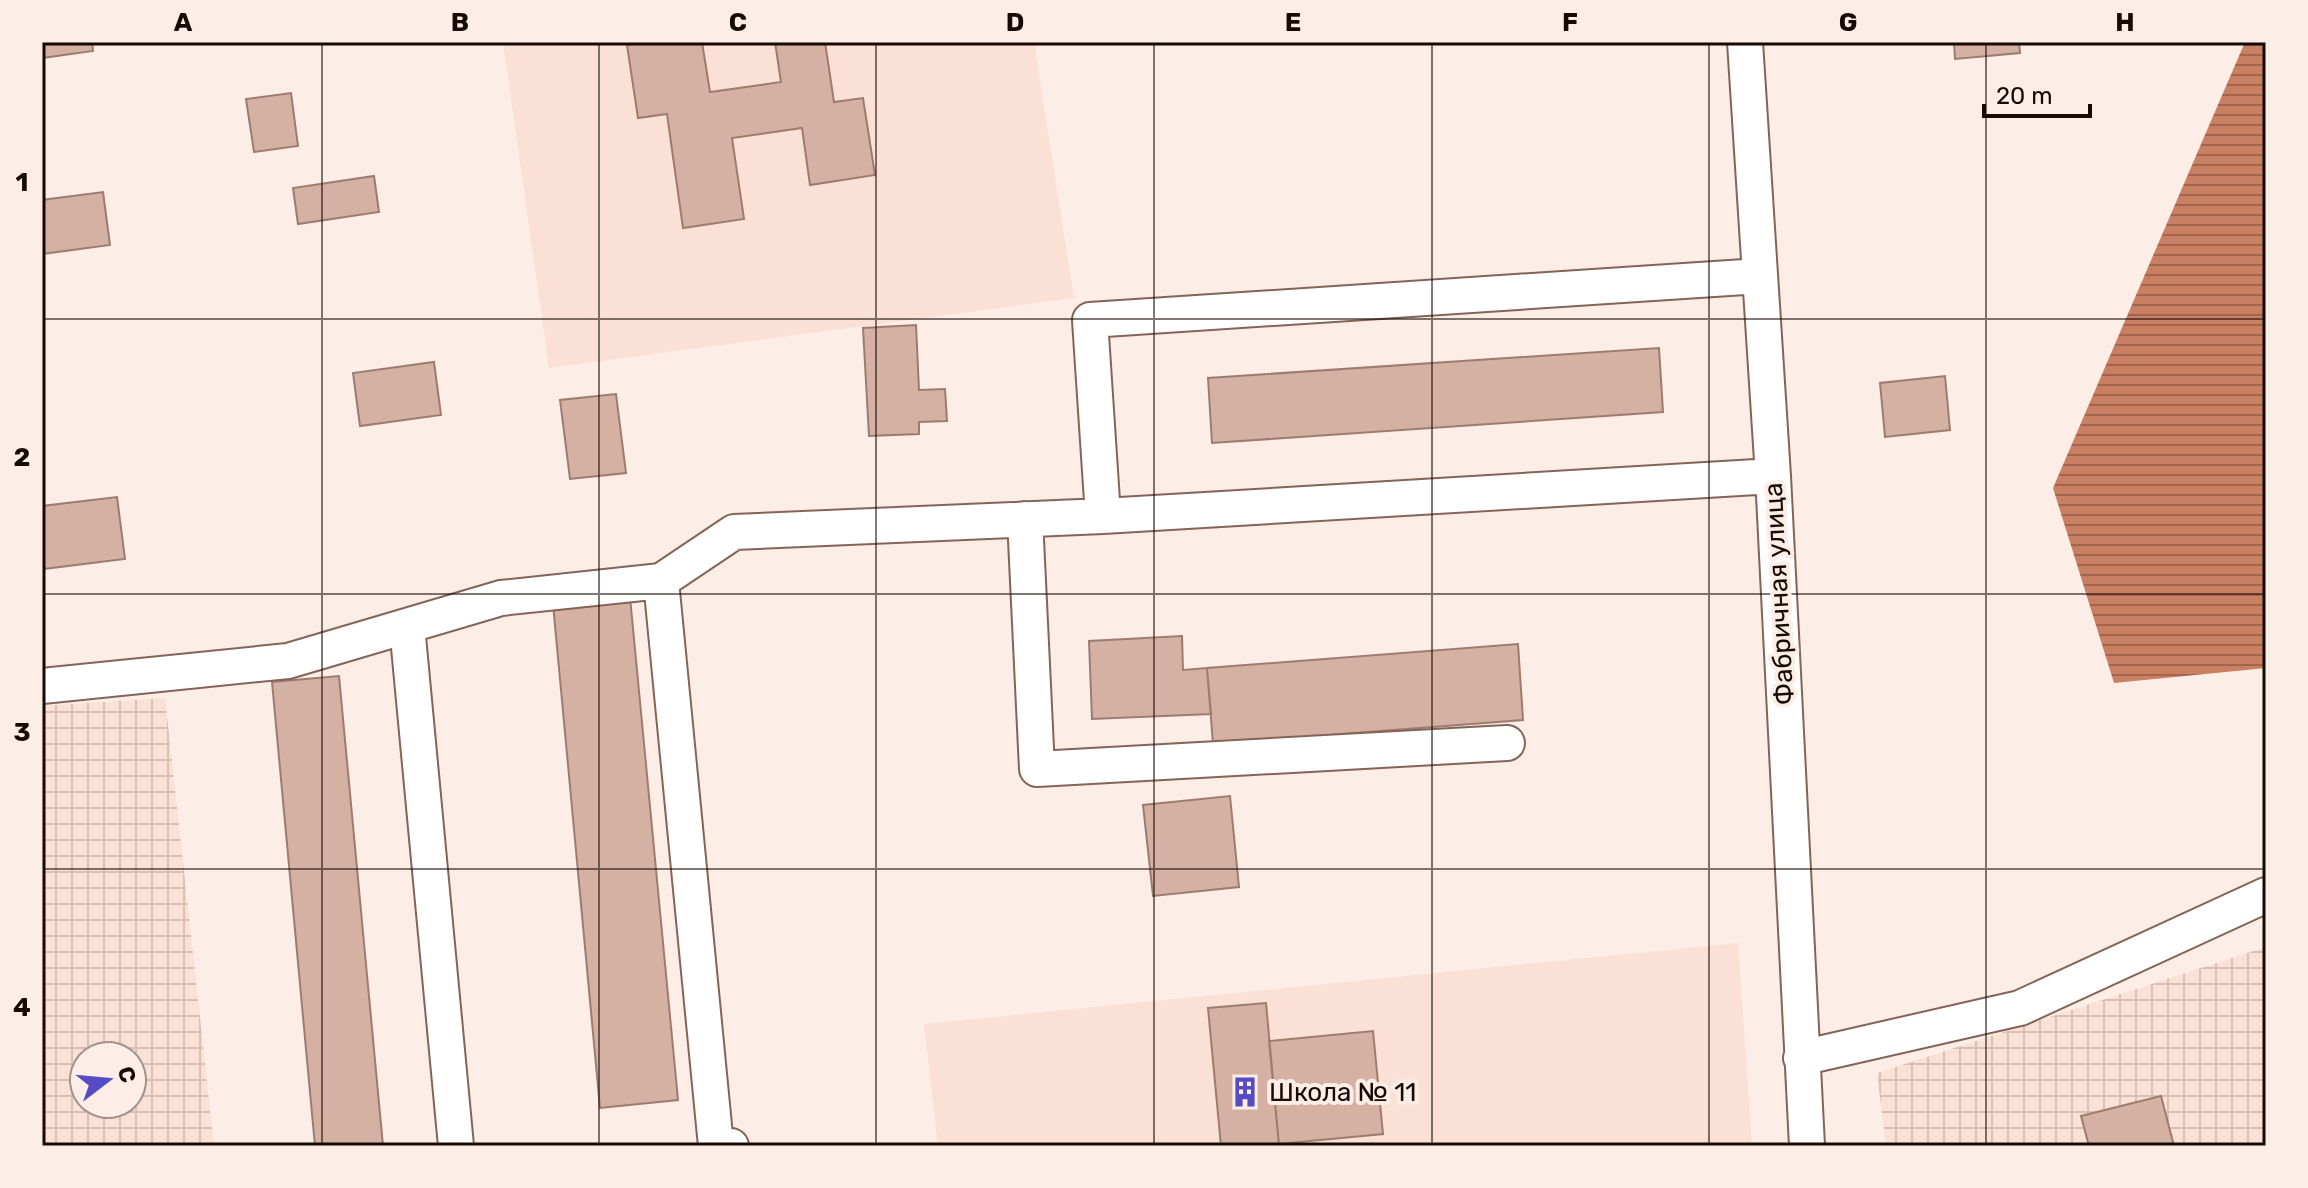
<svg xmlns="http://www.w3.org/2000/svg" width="2308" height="1188" font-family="Rubik,sans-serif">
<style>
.built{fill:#fbe0d5}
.industrial{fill:url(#industrial-grid);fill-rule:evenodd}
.water{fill:url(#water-rules)}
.building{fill:#d5b1a4;stroke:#9d7c6f;stroke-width:2}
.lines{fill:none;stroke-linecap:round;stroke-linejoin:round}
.minor-casing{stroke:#846458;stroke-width:38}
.minor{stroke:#fff;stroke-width:34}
.grid{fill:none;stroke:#150a06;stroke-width:2;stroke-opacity:0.55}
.labels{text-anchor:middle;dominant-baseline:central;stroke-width:8;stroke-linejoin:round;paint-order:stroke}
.street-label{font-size:26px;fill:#150a06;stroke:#fcede7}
.poi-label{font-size:26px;fill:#150a06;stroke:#fcede7;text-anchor:start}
.neatline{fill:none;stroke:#150a06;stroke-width:3}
.grid-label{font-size:26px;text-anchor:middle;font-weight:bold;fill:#150a06}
</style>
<defs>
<pattern id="industrial-grid" width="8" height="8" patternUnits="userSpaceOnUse" patternTransform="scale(2)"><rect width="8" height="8" fill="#fbe0d5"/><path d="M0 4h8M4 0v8" fill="none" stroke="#d6bfb5"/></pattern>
<pattern id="water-rules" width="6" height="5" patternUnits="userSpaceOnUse" patternTransform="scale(2)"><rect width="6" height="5" fill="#c97f62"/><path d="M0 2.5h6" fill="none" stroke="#a2664f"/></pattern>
</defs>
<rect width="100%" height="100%" fill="#fcede7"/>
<!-- built -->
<path class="built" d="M503 42H1034L1074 298 549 368Z
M1738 943 1752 1146H938L924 1024Z"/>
<!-- industrial -->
<path class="industrial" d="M165 698 214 1146H43L42 706ZM84 1056H132V1104H84Z
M2266 947V1146H1886L1877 1073Z"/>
<!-- water -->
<path class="water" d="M2245 42H2266V668L2114 683 2053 488Z"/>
<!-- building -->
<path class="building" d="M42 42H92L93 51 42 58Z
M646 42H702L710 92 781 82 775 42H825L834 102 863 98 875 175 810 185 802 128 732 138 744 219 683 228 667 114 638 118 627 45Z
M1954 42H2019L2020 53 1955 59Z
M291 93 298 146 254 152 246 99Z
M374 176 379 212 298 224 293 188Z
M103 192 110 245 42 254V200Z
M916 325 919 390 945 389 947 421 919 422V434L869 436 863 328Z
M1659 348 1663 412 1212 443 1208 378Z
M434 362 441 415 360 426 353 373Z
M1945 376 1950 430 1885 437 1880 383Z
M616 394 626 473 570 479 560 400Z
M117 497 125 559 43 569 42 506Z
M630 597 678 1100 600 1108 553 604Z
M1182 636 1183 670 1207 668 1211 714 1092 719 1089 641Z
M1518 644 1523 720 1213 744 1207 668Z
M339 676 383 1146H315L272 682Z
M1230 796 1239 887 1153 896 1143 805Z
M1266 1003 1279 1146H1221L1208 1008Z
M1373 1031 1383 1134 1279 1144 1269 1041Z
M2161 1096 2174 1146H2089L2081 1116Z"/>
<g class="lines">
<!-- minor casing -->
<g class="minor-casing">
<path id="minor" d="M1745 42 1773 476 1807 1146
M1103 516 1090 320 1760 276
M1025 519 1037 769 1507 743
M661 581 716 1146H731
M407 626 456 1146
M42 686 288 661 501 598 661 581 734 532 1103 516 1773 476
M1801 1058 2020 1008 2266 895"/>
</g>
<!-- minor -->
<use href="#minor" class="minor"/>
</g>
<!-- grid -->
<path class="grid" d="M322 42V1146M599 42V1146M876 42V1146M1154 42V1146M1432 42V1146M1709 42V1146M1986 42V1146M42 319H2266M42 594H2266M42 869H2266"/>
<!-- icons -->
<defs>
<g id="building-bare" transform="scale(2.4)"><path d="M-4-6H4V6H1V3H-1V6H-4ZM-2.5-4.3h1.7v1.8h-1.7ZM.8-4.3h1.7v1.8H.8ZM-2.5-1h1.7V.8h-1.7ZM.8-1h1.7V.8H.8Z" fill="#554cc4" stroke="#fcede7" stroke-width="2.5" paint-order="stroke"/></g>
</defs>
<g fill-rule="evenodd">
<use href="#building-bare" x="1245" y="1092"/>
</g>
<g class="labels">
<!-- street labels -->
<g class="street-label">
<text transform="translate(1779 594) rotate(-93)">Фабричная улица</text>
</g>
<!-- poi labels -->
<g class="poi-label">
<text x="1269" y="1092">Школа № 11</text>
</g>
</g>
<!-- border -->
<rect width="2308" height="1188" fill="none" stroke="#fcede7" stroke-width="88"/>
<!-- north arrow -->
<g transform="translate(108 1080) rotate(74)"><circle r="38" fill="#fcede7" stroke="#a0928d" stroke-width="2"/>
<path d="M0-6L14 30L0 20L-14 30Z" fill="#554cc4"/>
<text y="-12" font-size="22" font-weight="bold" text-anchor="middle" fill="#150a06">С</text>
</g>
<!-- scale -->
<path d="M1984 104v12h106v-12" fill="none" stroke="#150a06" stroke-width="4"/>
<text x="1996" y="104" font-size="24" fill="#150a06" stroke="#fcede7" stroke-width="6" paint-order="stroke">20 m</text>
<rect x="44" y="44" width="2220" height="1100" class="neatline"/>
<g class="grid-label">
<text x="183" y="31">A</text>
<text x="460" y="31">B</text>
<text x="738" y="31">C</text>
<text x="1015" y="31">D</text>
<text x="1293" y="31">E</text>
<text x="1570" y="31">F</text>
<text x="1848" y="31">G</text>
<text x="2125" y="31">H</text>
<text x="22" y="191">1</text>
<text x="22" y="466">2</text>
<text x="22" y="741">3</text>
<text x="22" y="1016">4</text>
</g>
</svg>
